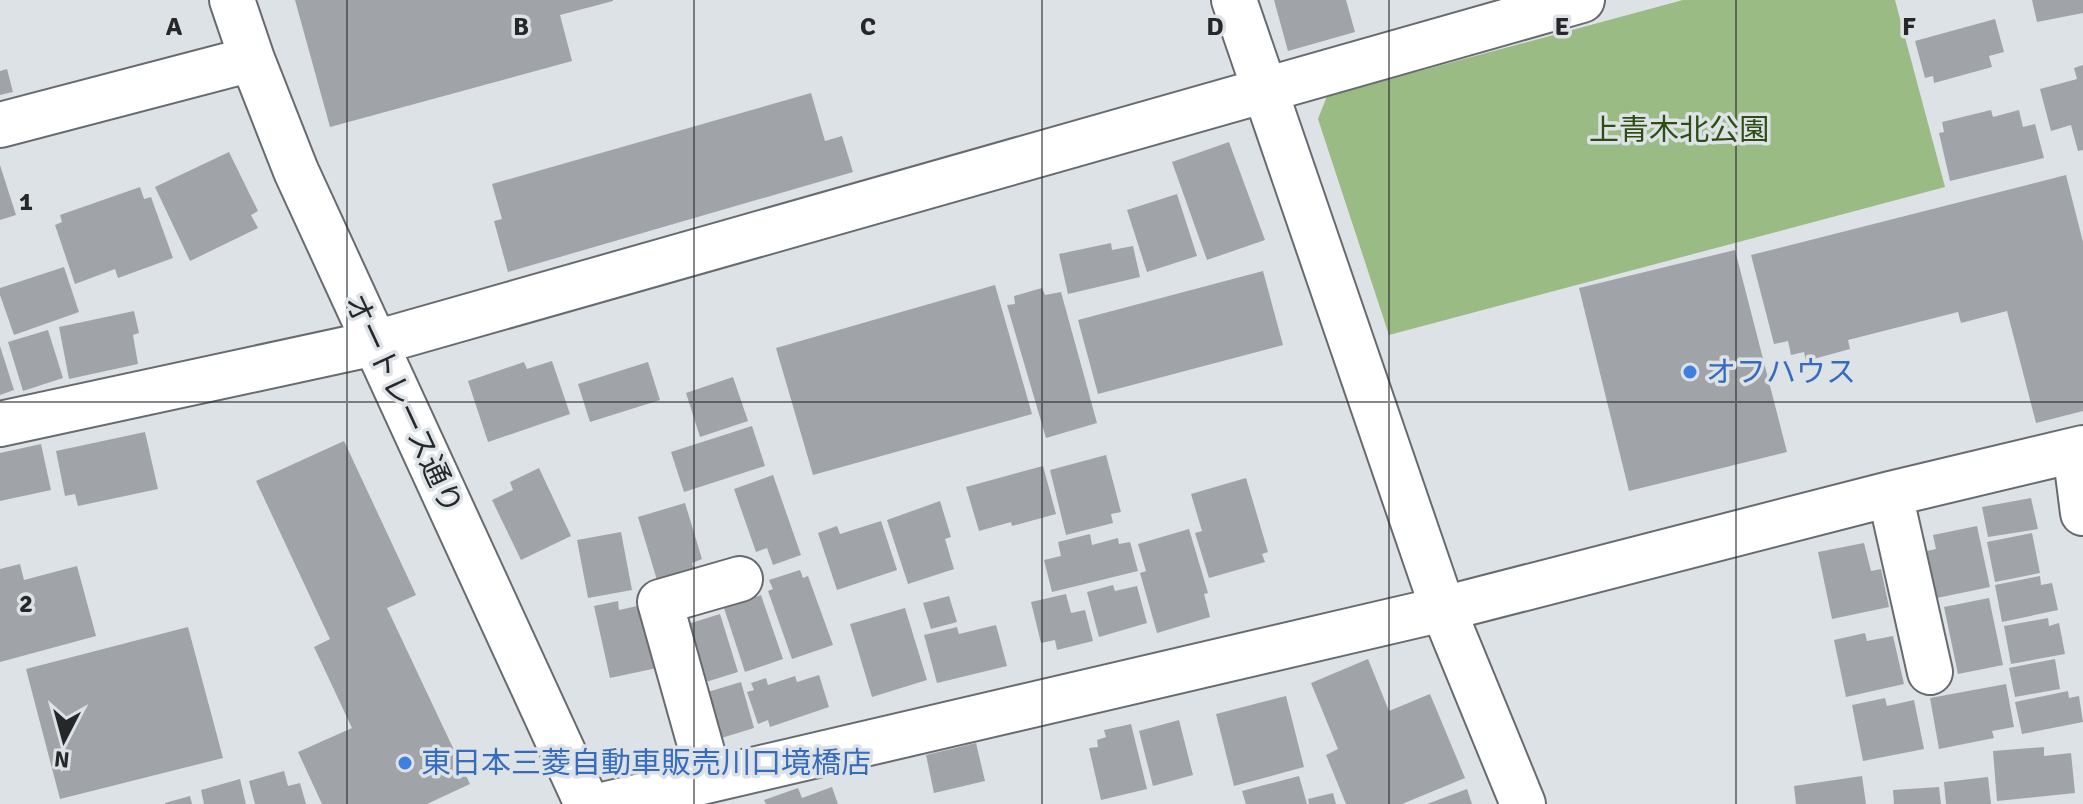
<svg xmlns="http://www.w3.org/2000/svg" width="2083" height="804" font-family="Signika,'Noto Sans JP',sans-serif">
<style>
.green{fill:#9abb83}
.building{fill:#a0a4a8}
.lines{fill:none;stroke-linecap:round;stroke-linejoin:round}
.minor-casing{stroke:#676b6f;stroke-width:48}
.minor{stroke:#fff;stroke-width:44}
.grid{fill:none;stroke:#252729;stroke-width:2;stroke-opacity:0.55}
.shop-dot{fill:#3f7fe0;stroke:#dde2e7;stroke-width:3}
.labels{text-anchor:middle;dominant-baseline:central;stroke-width:7;stroke-linejoin:round;paint-order:stroke}
.park-label{font-size:30px;fill:#2e4d12;stroke:#dde2e7}
.shop-label{font-size:30px;fill:#366cbe;stroke:#dde2e7;text-anchor:start}
.street-label{font-size:30px;fill:#252729;stroke:#dde2e7}
.grid-label{font-size:26px;text-anchor:middle;font-weight:bold;fill:#252729;stroke:#dde2e7;stroke-width:7;stroke-linejoin:round;paint-order:stroke}
</style>
<rect width="100%" height="100%" fill="#dde2e7"/>
<!-- green -->
<path class="green" d="M1683 0H1895L1945 187 1389 335 1318 119 1327 96Z"/>
<!-- building -->
<path class="building" d="M295 0H613V1L560 15 572 61 330 127Z
M1274 0H1346L1355 32 1288 51Z
M2032 0H2083V13L2037 22Z
M1995 19 2004 52 1989 56 1992 67 1934 83 1933 76 1925 78 1915 41Z
M2083 65V150L2078 151 2071 125 2051 131 2040 89 2077 79 2074 68Z
M7 69 13 92 0 95V71Z
M811 93 825 141 842 136 853 172 508 272 494 221 502 219 492 184Z
M1991 110 1993 117 2019 110 2023 127 2035 124 2044 158 1950 181 1939 133 1944 132 1942 122Z
M1229 142 1265 240 1207 260 1172 162Z
M229 152 258 211 251 215 258 228 190 261 155 187Z
M0 165 16 215 0 220Z
M2066 175 2083 242V411L2036 423 2007 311 1961 323 1958 312 1848 340 1850 349 1806 361 1804 352 1791 355 1788 341 1774 344 1751 255Z
M140 187 144 199 151 197 173 258 118 278 115 269 75 284 55 225 62 222 60 215Z
M1177 194 1197 256 1147 272 1127 210Z
M1111 243 1112 250 1133 246 1140 277 1068 294 1059 254Z
M1735 250 1787 452 1629 491 1579 288Z
M64 267 79 312 14 335 0 295V288Z
M1263 271 1283 345 1098 394 1078 320Z
M995 285 1032 414 813 475 776 348Z
M1042 288 1045 295 1061 292 1097 423 1046 438 1007 305 1015 304 1014 296Z
M134 311 139 333 133 335 138 364 69 379 59 327Z
M48 330 63 378 23 391 8 342Z
M0 346 14 390 0 395Z
M552 361 570 414 488 442 468 381 524 362 527 369Z
M648 362 660 400 590 422 578 384Z
M733 377 748 421 700 437 686 393Z
M752 426 765 466 684 492 671 452Z
M145 432 158 489 78 506 75 494 65 496 56 451Z
M344 441 416 595 387 608 470 784 427 804H322L298 752 352 728 314 647 330 639 256 481Z
M41 444 51 490 0 501V453Z
M1106 455 1121 512 1111 514 1113 523 1066 535 1050 470Z
M1043 466 1056 514 1012 526 1011 522 979 531 966 487Z
M539 468 571 536 521 560 492 500 513 490 510 482Z
M773 475 801 555 773 565 767 548 756 552 734 489Z
M1246 478 1268 552 1262 554 1265 562 1209 578 1195 533 1202 531 1191 494Z
M2031 498 2038 529 1988 537 1982 507Z
M940 501 951 537 945 539 954 569 908 584 887 520Z
M685 503 702 559 692 563 694 570 657 580 638 517Z
M881 521 897 570 837 590 818 533 837 526 840 534Z
M1977 526 1990 587 1937 598 1927 551 1936 549 1933 535Z
M1189 529 1208 593 1204 594 1210 617 1157 633 1140 573 1146 571 1138 544Z
M621 532 632 590 588 598 577 540Z
M2032 533 2040 573 1995 582 1987 542Z
M1090 534 1092 545 1118 538 1119 544 1130 542 1138 571 1052 592 1044 560 1061 556 1058 542Z
M1864 543 1871 571 1881 569 1889 607 1832 619 1818 552Z
M20 564 24 580 77 566 96 636 0 662V569Z
M800 570 803 578 808 576 833 645 792 659 768 591 773 589 769 580Z
M2040 576 2041 585 2052 583 2058 610 2002 622 1995 585Z
M1113 585 1115 591 1137 586 1147 623 1099 637 1087 592Z
M1066 594 1071 613 1085 610 1093 641 1057 650 1055 640 1041 643 1031 602Z
M761 595 783 659 745 672 724 608Z
M949 596 957 622 931 629 923 603Z
M1989 598 2003 665 1958 674 1944 607Z
M618 601 619 610 642 605 657 668 610 678 594 606Z
M905 608 927 680 872 697 850 624Z
M720 614 738 672 696 685 678 627Z
M2048 618 2049 626 2059 623 2065 654 2011 664 2004 626Z
M996 625 1007 666 937 683 924 635 957 627 959 634Z
M188 627 223 758 60 799 26 669Z
M1865 633 1867 641 1893 636 1904 684 1846 697 1834 640Z
M1368 659 1389 711 1430 694 1465 778 1402 804H1346L1326 755 1338 749 1311 683Z
M2055 659 2060 689 2015 697 2009 668Z
M819 675 829 707 770 727 768 720 758 724 747 692 754 690 751 683 766 678 768 685 795 676 797 682Z
M741 682 754 728 715 740 701 694Z
M2006 684 2014 727 1992 731 1994 738 1939 749 1930 698Z
M2068 691 2069 698 2079 696 2083 722 2022 734 2015 702Z
M1286 696 1304 767 1234 786 1216 714Z
M1885 698 1887 706 1914 700 1924 749 1863 761 1852 705Z
M1179 720 1193 775 1153 786 1139 731Z
M1131 724 1147 789 1101 800 1089 748 1098 747 1097 740 1106 737 1104 730Z
M976 743 985 781 934 793 926 755Z
M2044 747V756L2071 753 2075 793 1997 801 1993 751Z
M284 771 288 786 300 783 306 804H255L249 781Z
M1299 776 1307 804H1246L1242 791Z
M1862 776 1866 804H1796L1794 786Z
M1988 777 1991 804H1946L1944 782Z
M240 779 246 804H204L201 790Z
M832 787 838 804H766L764 800 798 788 802 798Z
M1939 787 1941 804H1894L1893 790Z
M1467 789 1472 804H1427Z
M1333 793 1336 804H1309L1308 799Z
M190 796 192 804H165V803Z"/>
<g class="lines">
<!-- minor casing -->
<g class="minor-casing">
<path id="minor" d="M232 0 252 59 296 171 587 804
M1234 0 1443 609 1523 804
M0 125 252 59
M0 424 375 343 1582 0
M2075 450 2083 513
M1890 494 1930 672
M710 780 660 602 740 579
M607 804 1443 609 1890 494 2083 448"/>
</g>
<!-- minor -->
<use href="#minor" class="minor"/>
</g>
<!-- grid -->
<path class="grid" d="M347 0V804M694 0V804M1042 0V804M1389 0V804M1736 0V804M0 402H2083"/>
<!-- markers -->
<g class="shop-dot">
<circle cx="1690" cy="372" r="8"/>
<circle cx="405" cy="763" r="8"/>
</g>
<g class="labels">
<!-- park labels -->
<g class="park-label">
<text x="1679" y="130">上青木北公園</text>
</g>
<!-- shop labels -->
<g class="shop-label">
<text x="1706" y="372">オフハウス</text>
<text x="421" y="763">東日本三菱自動車販売川口境橋店</text>
</g>
<!-- street labels -->
<g class="street-label">
<text transform="translate(403 404) rotate(65)">オートレース通り</text>
</g>
</g>
<g class="grid-label">
<text x="174" y="35">A</text>
<text x="521" y="35">B</text>
<text x="868" y="35">C</text>
<text x="1215" y="35">D</text>
<text x="1562" y="35">E</text>
<text x="1909" y="35">F</text>
<text x="26" y="210">1</text>
<text x="26" y="612">2</text>
</g>
<!-- north arrow -->
<g transform="translate(64 740) rotate(186)" stroke="#dde2e7" stroke-width="6" paint-order="stroke">
<path d="M0-6L14 30L0 20L-14 30Z" fill="#252729"/>
<text y="-12" font-size="22" font-weight="bold" text-anchor="middle" fill="#252729">N</text>
</g>
</svg>
